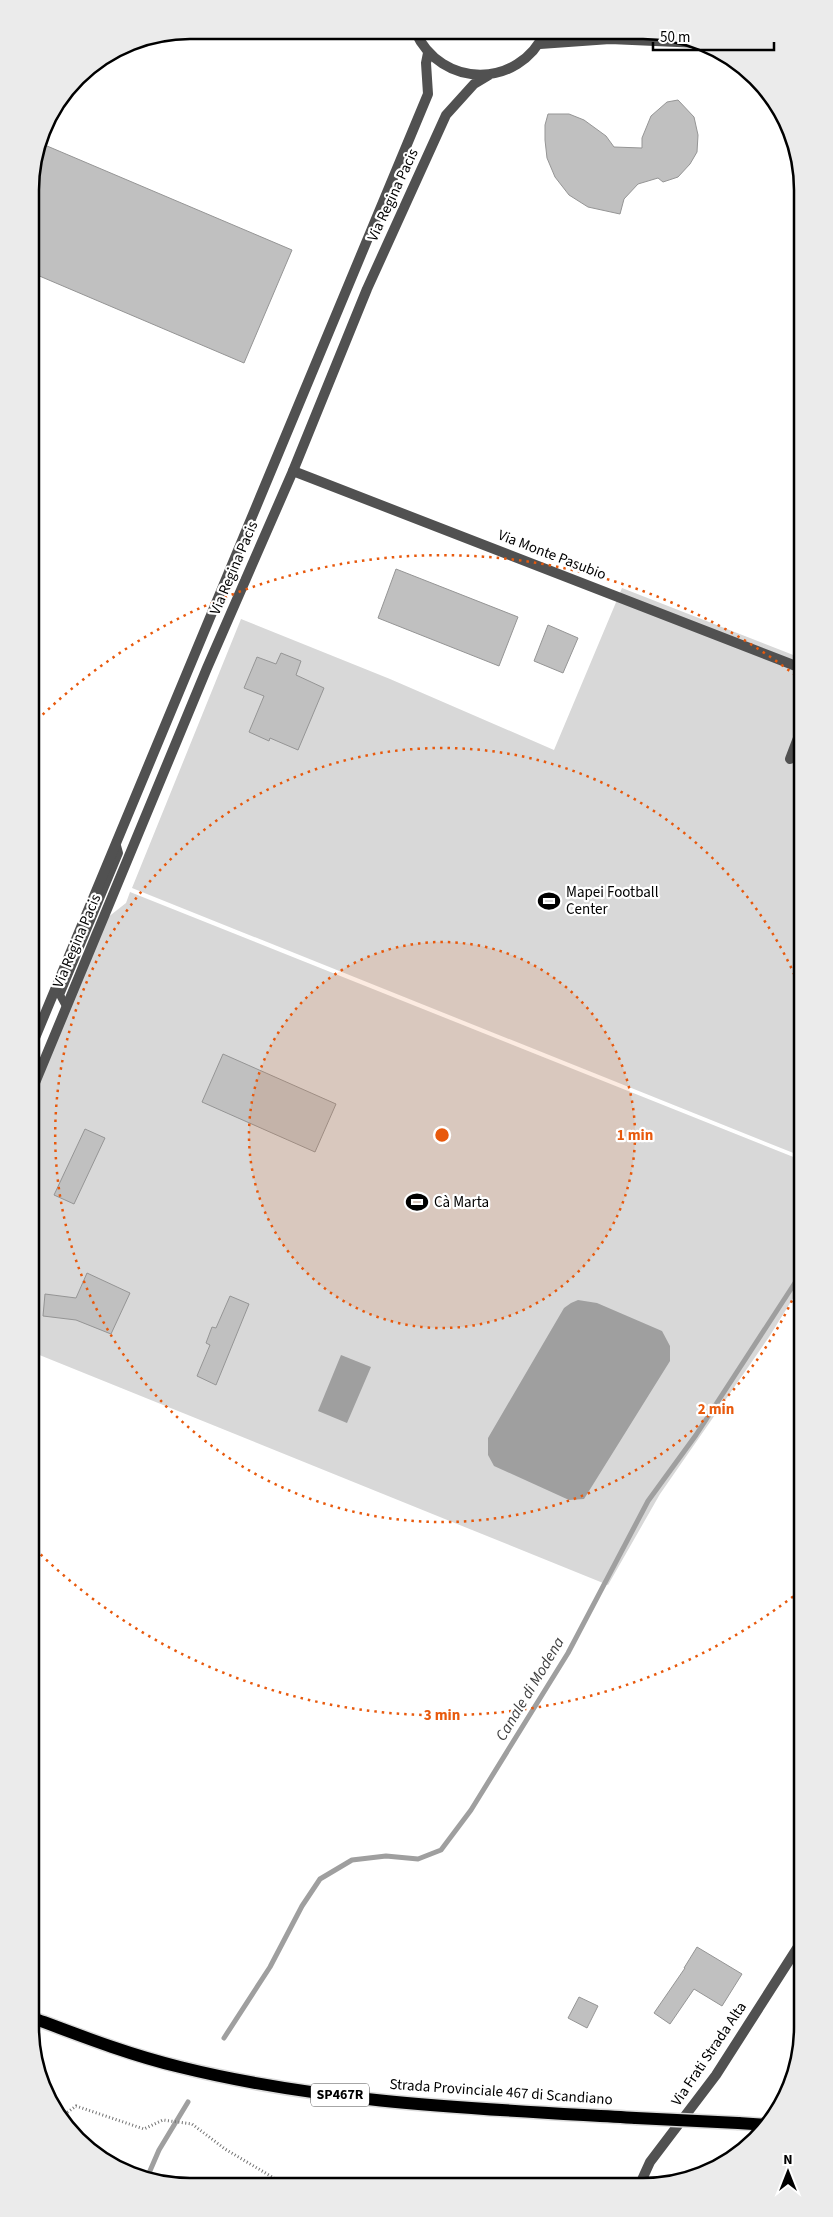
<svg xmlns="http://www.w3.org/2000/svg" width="833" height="2217" font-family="'Source Sans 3',sans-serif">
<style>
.green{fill:#d8d8d8}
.water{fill:#9f9f9f}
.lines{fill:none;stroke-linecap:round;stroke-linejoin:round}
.stream{stroke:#9f9f9f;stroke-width:5}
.building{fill:#c0c0c0;stroke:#959595}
.primary-casing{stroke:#dbdbdb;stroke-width:15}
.path{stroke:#737373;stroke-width:3;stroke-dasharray:1 2.5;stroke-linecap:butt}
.service{stroke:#515151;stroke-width:8}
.minor{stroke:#515151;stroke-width:10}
.tertiary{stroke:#515151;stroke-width:10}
.primary{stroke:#000;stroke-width:12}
.primary-bridge-casing{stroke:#dbdbdb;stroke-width:15;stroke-linecap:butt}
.primary-bridge{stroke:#000;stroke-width:12}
.ring{fill:none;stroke:#e8590c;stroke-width:2.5;stroke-dasharray:2.5 5}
.labels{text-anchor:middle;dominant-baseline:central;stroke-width:4.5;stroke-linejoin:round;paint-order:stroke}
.shield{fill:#fff;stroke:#4c4c4c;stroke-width:1}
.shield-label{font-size:14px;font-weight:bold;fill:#000}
.street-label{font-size:15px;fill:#000;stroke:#fff}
.poi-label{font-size:15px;fill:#000;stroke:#fff;text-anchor:start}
.water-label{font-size:16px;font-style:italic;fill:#404040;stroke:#fff}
.rim{fill:none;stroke:#000;stroke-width:2.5}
.centre{fill:#e8590c;stroke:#fff;stroke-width:2.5}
.ring-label{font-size:15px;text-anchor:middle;font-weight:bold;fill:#e8590c;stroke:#fff;stroke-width:4.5;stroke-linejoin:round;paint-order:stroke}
</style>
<rect width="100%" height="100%" fill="#fff"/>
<!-- green -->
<path class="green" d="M622 588 801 658V1156L132 888 241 619 390 679 554 750Z
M130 892 801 1160 802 1284 769 1337 660 1494 608 1585 32 1352V1081L93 929 126 903Z"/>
<!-- water -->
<path class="water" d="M578 1300 597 1303 662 1331 670 1346V1361L584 1499 569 1500 494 1466 488 1455V1438L564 1308 571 1303Z
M341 1355 371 1367 347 1423 318 1411Z"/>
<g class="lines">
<!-- stream -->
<path class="stream" d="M224 2038 270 1967 302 1906 320 1879 352 1860 386 1856 418 1859 441 1850 471 1810 568 1653 648 1501 696 1435 802 1272
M146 2180 159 2150 188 2102"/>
</g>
<!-- building -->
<path class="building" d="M678 100 694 117 698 135 697 152 690 164 678 177 663 182 658 178 638 184 624 199 620 214 588 207 569 195 555 177 547 158 545 140V125L548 114H569L584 120 606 136 614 147 642 148V138L651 116 667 102Z
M40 143 292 250 244 363 30 272V179Z
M396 569 518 617 499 666 378 618Z
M548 625 578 638 563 673 534 661Z
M281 653 301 661 296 675 324 688 298 750 270 738 269 741 249 732 264 696 244 688 257 657 276 664Z
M223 1054 336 1104 315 1152 202 1102Z
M85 1129 105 1138 74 1204 54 1195Z
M87 1273 130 1293 111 1334 76 1320 43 1316 45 1294 76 1298Z
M230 1296 249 1304 216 1385 197 1376 210 1345 206 1343 212 1327 216 1328Z
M697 1947 742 1974 722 2006 694 1989 670 2024 654 2013 685 1968H684Z
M579 1997 598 2006 587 2028 568 2018Z"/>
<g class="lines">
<!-- primary casing -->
<g class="primary-casing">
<path id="primary" d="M33 2018C81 2036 130 2055 180 2067 329 2104 484 2109 636 2118
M738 2123 768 2125"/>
</g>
<!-- path -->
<path class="path" d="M62 2121 65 2114 76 2106 144 2129 163 2120 192 2124 225 2149 284 2184"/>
<!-- service -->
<path class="service" d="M66 1006 60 995 119 853 116 842"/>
<!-- minor -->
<path class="minor" d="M293 471 801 668
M790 759 801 730
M640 2184 650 2162 716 2075 803 1939"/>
<!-- tertiary -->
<path class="tertiary" d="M415 31C441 89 519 89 545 32
M540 44 610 39 700 43
M32 1045 428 94 426 63 428 53
M32 1090 207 668 293 471 367 289 446 115 474 84 489 75"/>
<!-- primary -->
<use href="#primary" class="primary"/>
<!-- primary-bridge casing -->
<g class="primary-bridge-casing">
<path id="primary-bridge" d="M636 2118 738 2123"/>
</g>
<!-- primary-bridge -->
<use href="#primary-bridge" class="primary-bridge"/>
</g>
<!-- distance rings -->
<circle cx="442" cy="1135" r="193" fill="#e8590c" fill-opacity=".12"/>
<g class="ring">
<circle cx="442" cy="1135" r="193"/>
<path d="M801 1280A387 387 0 1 1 801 990"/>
<path d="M799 1592A580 580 0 0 1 35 1549M32 725A580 580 0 0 1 799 678"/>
</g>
<!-- icons -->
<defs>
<g id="stadium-bare" transform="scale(1.725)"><path d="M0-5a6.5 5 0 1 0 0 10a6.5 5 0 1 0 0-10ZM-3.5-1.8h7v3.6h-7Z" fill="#000" stroke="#fff" stroke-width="2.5" paint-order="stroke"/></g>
</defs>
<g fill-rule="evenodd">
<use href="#stadium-bare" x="549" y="901"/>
<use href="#stadium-bare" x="417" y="1202"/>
</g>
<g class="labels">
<!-- shield labels -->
<rect class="shield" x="311" y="2083.5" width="58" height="23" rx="4"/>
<g class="shield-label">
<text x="340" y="2095">SP467R</text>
</g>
<!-- street labels -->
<g class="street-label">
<text transform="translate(393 195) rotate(-65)">Via Regina Pacis</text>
<text transform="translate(552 555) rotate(21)">Via Monte Pasubio</text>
<text transform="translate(234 568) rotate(-67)">Via Regina Pacis</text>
<text transform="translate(77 941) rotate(-67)">Via Regina Pacis</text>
<text transform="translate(709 2054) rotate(-56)">Via Frati Strada Alta</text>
<text transform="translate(501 2092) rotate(4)">Strada Provinciale 467 di Scandiano</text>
</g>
<!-- poi labels -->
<g class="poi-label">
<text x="566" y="892">Mapei Football<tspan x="566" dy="17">Center</tspan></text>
<text x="434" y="1202">Cà Marta</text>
</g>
<!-- water labels -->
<g class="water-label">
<text transform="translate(530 1689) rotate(-59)">Canale di Modena</text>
</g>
</g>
<!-- crop -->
<path d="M0 0H833V2217H0ZM190 39H643A151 151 0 0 1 794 190V2027A151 151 0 0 1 643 2178H190A151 151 0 0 1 39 2027V190A151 151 0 0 1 190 39Z" fill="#ebebeb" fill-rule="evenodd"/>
<path class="rim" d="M190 39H643A151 151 0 0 1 794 190V2027A151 151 0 0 1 643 2178H190A151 151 0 0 1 39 2027V190A151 151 0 0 1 190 39Z"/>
<circle cx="442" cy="1135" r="8" class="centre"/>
<g class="ring-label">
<text x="635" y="1140">1 min</text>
<text x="716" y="1414">2 min</text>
<text x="442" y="1720">3 min</text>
</g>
<!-- north arrow -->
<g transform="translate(788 2172)" stroke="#ffffff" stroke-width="4" paint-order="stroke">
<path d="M0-4L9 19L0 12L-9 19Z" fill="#000000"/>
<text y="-8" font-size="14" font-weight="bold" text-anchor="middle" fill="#000000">N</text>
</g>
<!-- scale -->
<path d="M653 42v8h121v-8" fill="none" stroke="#000000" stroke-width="2.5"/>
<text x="660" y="42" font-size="15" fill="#000000" stroke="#ffffff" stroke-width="4" paint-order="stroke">50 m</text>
</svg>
